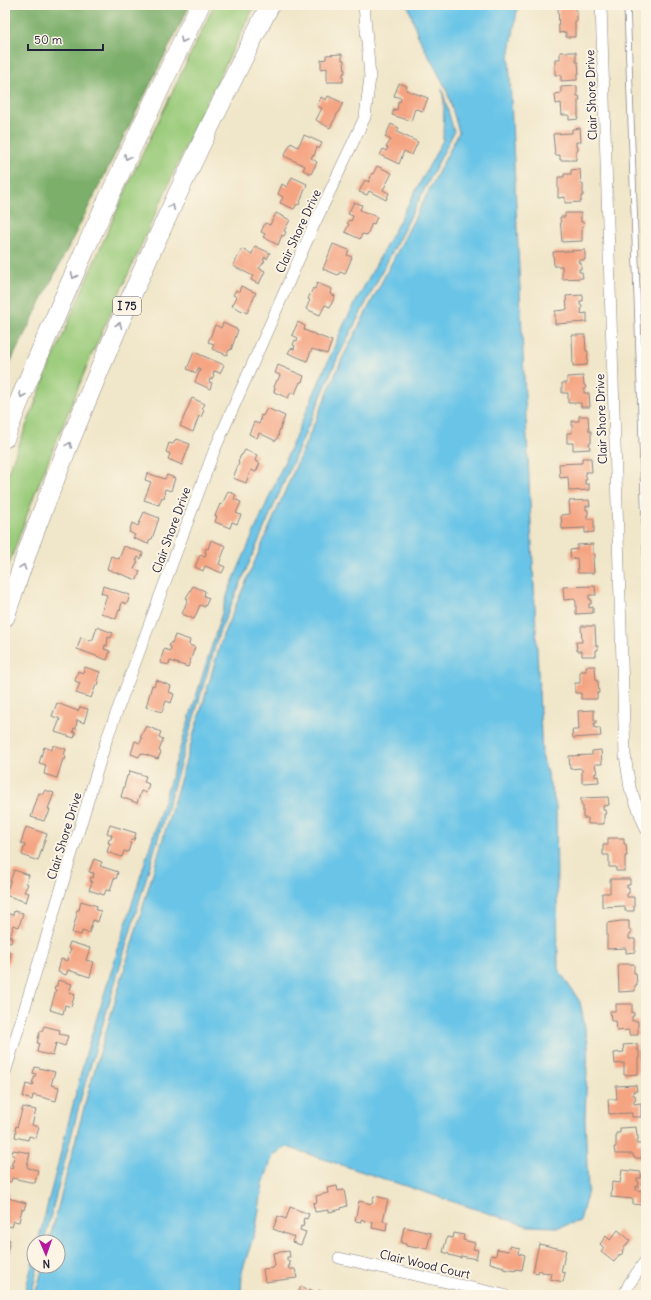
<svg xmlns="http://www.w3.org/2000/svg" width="651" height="1300" font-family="Delius,sans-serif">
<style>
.green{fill:#9acb7a;stroke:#5e765a}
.forest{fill:#7baf6a;stroke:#4e6852}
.water{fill:#69c4e7;stroke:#467391}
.building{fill:#f5a482}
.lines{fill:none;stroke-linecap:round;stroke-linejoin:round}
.service-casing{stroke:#898482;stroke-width:7}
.minor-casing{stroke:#898482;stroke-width:12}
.motorway-casing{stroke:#898482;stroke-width:20}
.service{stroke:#fff;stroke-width:5.5}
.minor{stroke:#fff;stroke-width:11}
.motorway{stroke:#fff;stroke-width:19}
.oneway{stroke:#9c9ca7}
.labels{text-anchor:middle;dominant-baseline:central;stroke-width:4;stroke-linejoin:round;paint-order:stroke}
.shield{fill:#fcf5e5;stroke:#63616e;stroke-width:1}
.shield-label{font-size:11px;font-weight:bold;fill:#22223b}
.street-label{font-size:12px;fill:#22223b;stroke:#fcf5e5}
</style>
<rect width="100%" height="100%" fill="#fcf5e5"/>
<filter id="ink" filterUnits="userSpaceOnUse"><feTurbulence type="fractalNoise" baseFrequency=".025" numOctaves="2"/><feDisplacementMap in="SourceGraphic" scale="8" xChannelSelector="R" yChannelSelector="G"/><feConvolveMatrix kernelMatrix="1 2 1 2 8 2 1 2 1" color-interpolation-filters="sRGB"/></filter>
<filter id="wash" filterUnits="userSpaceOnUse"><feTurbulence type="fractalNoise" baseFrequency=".012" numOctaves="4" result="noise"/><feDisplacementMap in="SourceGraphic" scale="16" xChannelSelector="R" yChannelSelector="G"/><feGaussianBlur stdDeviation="0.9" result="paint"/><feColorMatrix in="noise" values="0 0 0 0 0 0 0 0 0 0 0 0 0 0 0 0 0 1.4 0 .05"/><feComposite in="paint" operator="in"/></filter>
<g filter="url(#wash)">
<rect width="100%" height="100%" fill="#f0e6c9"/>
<!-- green -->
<path class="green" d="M214 5H255L195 126 92 354 35 493 5 575V480L49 368 91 269 133 174Z"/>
<!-- forest -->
<path class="forest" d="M5 5H190L5 373Z"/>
<!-- water -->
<path class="water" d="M408 5H518L509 58 542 755 556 806 558 969 580 1002 588 1044 585 1119 588 1190 580 1221 559 1227 527 1226 287 1147 273 1155 263 1184 256 1228 242 1272 241 1295H35L43 1266H58V1242H49L87 1096 223 635 342 359 459 132 446 88 418 36Z
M442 89 454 132 338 357 219 633 82 1094 44 1242H38L87 1050 229 590 345 322 443 140 444 103Z
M34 1257V1266H38L31 1295H24Z"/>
<g id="blocks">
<!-- building -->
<path class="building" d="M558 5H575V10H577V21H575V37H566V32L559 33Z
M560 52H576V62H578L579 74H577V80L561 81V75H555V59H560Z
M342 54V60H344L345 73H343V82H327V68L321 69V60L326 59V55Z
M399 83 407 86 406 90 428 98 423 111 415 109 411 121 392 115 394 109 397 110 398 101 400 102 401 98 394 96Z
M577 86V96H579L580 100H578V119L569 120V115H562L561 103 556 104 555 94 561 93V87Z
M328 96 343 103 330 128 316 120 322 108 317 106 321 97 326 100Z
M391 124 399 128 397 132 418 142 412 155 404 151 399 164 380 155 383 149 386 151 388 148 386 147 391 140 385 137Z
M580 128 581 142H576V147H578V151H576V160H560V155H555L553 134 572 133V129Z
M304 135 322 143 319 149 317 147 314 156 313 155 311 158 317 162 311 174 303 170 305 166 284 156 291 143 298 147Z
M377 166 392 173 383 190 389 193 386 200 369 191 367 195 359 192 365 180 369 182 372 173 373 174Z
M580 169 581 184H583V196H581V202L565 203V197L558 198V177H564V174H571V170Z
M292 177 307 184 299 205 297 204 294 209 280 203 283 197 278 194 282 184 287 187Z
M354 202 362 205 360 210 377 217 374 224 372 223 367 235 362 234 360 239 345 232 349 224 347 223 349 220 351 221 353 216 348 214Z
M276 213 290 220 284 231 286 232 284 236 282 235 278 245 263 237 265 234 261 232 265 223 270 225Z
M565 213H581V222H583L584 226H582V241L562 242 560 217H565Z
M333 244 349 250 347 255 352 257 345 274 340 272 338 275 323 269Z
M255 246 270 253 267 259 265 257 263 260 265 261 259 268 265 271 259 284 251 280 253 276 233 266 242 249 252 254Z
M585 250V260H578L579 263H581V269H579V272H582L583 278 562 279V266H554L553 252Z
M317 283 332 289 330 294 335 296 330 307 325 305 320 315 306 309 310 300 308 299 313 288 315 289Z
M241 286 256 293 247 313 232 306 237 297 233 295 236 290 239 292Z
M583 295V301H580V305H582L581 314 587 313V322L555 324V311L565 310 567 309 566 296Z
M298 322 305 326 304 330 332 341 327 354 312 349 307 361 288 353 291 348 294 349 295 346 293 345 295 340 297 341 298 338 292 335Z
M223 323 238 330 231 350H229L227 355 212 349 214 344 208 342 215 325 221 328Z
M572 335H585L586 351H588L587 365 573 366Z
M194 352 224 365 220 373 214 371 213 374 214 375 212 379H210L209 382 212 383 210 389 195 382 200 370 199 368H198L196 373 187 369Z
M278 365 304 376 302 382H300L295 394 291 392 288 398 274 392 275 387H274L277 380H278L280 375 275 373Z
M583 376 584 385H585L586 389H584V393H589L590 407H581V403H568V393H562V383H567V377Z
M192 398 205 404 202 409 204 410 201 417 199 416 193 432 180 426Z
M267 408 285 416 278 434H279L276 441 259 433 257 438 249 434 254 422 259 424 261 419H260L261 415 263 416Z
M579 416H588L589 431H591V443H589L590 449 573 450V443H567V433H572V421H579Z
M176 439 190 444 182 465 168 459 170 454 166 452 169 443 173 444Z
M245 450 257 455 255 461 260 463 256 472 251 470 246 483 233 478 239 463 238 462 241 455H242Z
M582 458H591L592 472H585L587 480H585V484H589V490L569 491 568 477 560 478 559 464 582 463Z
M147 473 165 479 167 475 175 478 171 491 165 489 164 493 165 494 164 498 162 497 159 505 144 500 151 482 145 480Z
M228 491 236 495 234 499 241 502 236 513 241 515 237 524 232 522 230 528 215 522 217 516H215L220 504 222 505Z
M589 500 590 506H586V510H588V515H587V519H594V532L585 533V528L562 529 561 515 570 514 569 501Z
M144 512 159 518 152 539H150L148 544 133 538 135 535 129 532 132 523 138 526Z
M211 540 226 546 219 564 225 567 222 573 205 566 203 571 195 567 200 555 205 557 206 552H205L206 548 208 549Z
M593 544V554H595V558H593L594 573H578L577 558 571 559 570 550 577 549V545Z
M124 546 143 553 141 559 138 557 136 561H138L134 569 140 571 137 580 107 569 111 556 119 559Z
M103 586 130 595 127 604 122 602 120 611 119 610 116 619 101 613 107 595 101 593Z
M193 586 205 591 204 596 209 598 205 607 200 605 194 619 182 614 188 599 186 598Z
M595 586 596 595H589V599H591V604H589V608L593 607V613L576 614V601L574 599 564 600 563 587Z
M581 626H595L596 646H598V650H596V656H582V651H577L576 642H582Z
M97 627 113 633 111 638 108 637 107 646 105 645 104 649 110 651 107 660 77 649 81 637 90 641 93 639Z
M175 635 190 640 189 645 195 647 188 667 170 661 169 665 160 663 164 649 170 651 171 647 169 646 171 642 172 643Z
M586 666H595L596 681H598L599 693H597V699H581V693H575V683H580V671H586Z
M85 667 100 672 97 681 99 682 98 686 96 685 91 698 76 693 80 683 75 681 78 671 83 673Z
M156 680 171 686 169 692 174 694 171 703 166 701 162 712 146 707 152 685 154 686Z
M57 703 78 711 80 707 88 709 84 723 77 720 76 729 74 728 73 732 76 733 74 738 55 732 60 719 52 716Z
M594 710V720H596V723H594L595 728H600L601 736 573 738 572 730H579L578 711Z
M146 726 161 732 159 737 163 739 159 751 161 752 158 759 141 753 139 757 131 754 135 741 140 743 142 738H140Z
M53 745 66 749 64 755 66 756 65 760 63 759 57 778 44 774 46 765 39 763 44 747 52 750Z
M601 750 602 764H595L597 773H595V777L598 776 599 782 582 783V770L580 768 570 769 569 756 592 755V751Z
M130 771 146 776 144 782 149 784 146 793 141 791 137 803 121 797 127 776H128Z
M45 790 54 793 48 809H50L48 816H46L44 821 31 817 39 793 43 794Z
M608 797 609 805 603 806V810H605L606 814H604V824H588V818H583V805H581V798Z
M110 825 136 833 134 840H132L128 852 124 851 122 857 107 852 110 843H108L109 839H111L112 835 107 833Z
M26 827 47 834 38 861 22 855 25 845 21 843Z
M608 838H624V844H626L627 856H625V871H616V867H609V855H603V845H608Z
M94 859 102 862 100 866 118 872 116 879 114 878 110 891 106 890 104 895 89 890 92 882 90 881 91 877 93 878 94 873 89 872Z
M14 870 29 875 26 883 28 884 24 892 29 893 26 902 5 895V887L8 888Z
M610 879H630V885H627V888H629V893L627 894V897H634V911H625V906L602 907V893H610Z
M81 901 97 906 96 910 101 911 98 922 93 920 89 933 82 931 81 935 72 933 77 914 76 913 77 910H79Z
M14 911 23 913 19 927 13 925 12 928 13 929 9 937H12L11 943 5 942V913L13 915Z
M621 921H629V930H631V934H629V939H635V952L626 953V948L607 949V923Z
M70 942 90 948 86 960 94 962 90 977 68 970 66 975 58 972 61 959 68 961 69 958H67L71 949 68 948Z
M5 951 11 953 8 966 5 965Z
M618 964H634V973H636L637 985H635V991L619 992Z
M58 980 72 984 69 992 75 994 71 1007 65 1005 63 1014 50 1010 56 990 54 989 55 986H57Z
M616 1004H632V1013H634V1016H632V1021H638V1035H629V1030L617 1031 616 1021H611L610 1011H616Z
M44 1026 60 1030 59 1034 68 1036 65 1046 56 1043 53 1056 37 1052 39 1043H37L40 1031H42Z
M637 1044V1050H639V1058H638V1074L624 1075V1063L615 1064 614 1053 624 1052 623 1045Z
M35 1067 55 1072 51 1085 59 1087 56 1101 33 1095 32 1100 23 1097 26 1084 33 1086 34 1083H32L36 1074 33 1073Z
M636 1085 637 1091H633V1095H635L636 1100H634V1104L641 1103V1117H632V1113L609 1114 608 1099H617L616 1086Z
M23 1107 36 1110 32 1125 39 1127 36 1138 29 1136 28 1140 15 1137 16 1131 15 1130 16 1126 17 1127Z
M636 1127 637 1136H638V1140H637V1144H642V1158H634L633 1154H615L614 1147H616V1133H620V1128Z
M13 1150 30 1153 27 1166 28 1168 38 1170 35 1183 12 1178 11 1182 5 1181V1166L12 1168 13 1165H11L15 1156 12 1155Z
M622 1170 641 1172V1178H637V1181L639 1182 638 1187 636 1186V1190L643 1191 642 1205 633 1204V1199L611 1197 612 1182 620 1183Z
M337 1186 338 1191 344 1190 347 1206 341 1208 342 1209 329 1212V1210L315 1212 313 1203 317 1202 316 1196 328 1193 327 1188Z
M5 1192 9 1193 8 1198 26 1203 24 1210 22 1209 19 1222 14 1221 12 1227 5 1225Z
M374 1196 388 1199 383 1221 387 1222 386 1231 372 1228 373 1222 364 1221V1220L361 1219V1222L355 1221 359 1201 372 1204Z
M290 1207 309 1214 307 1219 304 1218 303 1222H304L303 1227 301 1226 300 1230 306 1232 301 1245 292 1242 294 1237 273 1229 278 1216 286 1219Z
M404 1227 431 1233 427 1249 418 1247V1248L406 1246V1244L401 1243Z
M618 1230 630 1240 622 1251 623 1252 621 1255 620 1254 614 1262 601 1252 604 1248 600 1244 606 1236 610 1240Z
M454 1233 464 1235 463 1240 475 1243 473 1249 478 1250 476 1259 461 1256V1258L449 1255V1254L443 1252 447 1237 453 1238Z
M5 1239 10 1240 6 1258H5Z
M539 1244 566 1250 561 1272 565 1273 563 1282 550 1279 551 1273 542 1272V1271L539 1270 538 1273 533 1272Z
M510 1246 520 1248 519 1253 525 1255 522 1270 516 1269V1271L503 1269 504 1267 490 1263 491 1255 496 1256 497 1249 509 1251Z
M289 1251 290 1257H287V1261H289L290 1266H288L289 1269H295L297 1278 265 1282 263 1269 273 1268 275 1266 273 1253Z
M301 1286 309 1291 310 1289 317 1294 319 1290 327 1294 326 1295H297Z"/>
</g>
</g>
<g filter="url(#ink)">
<use href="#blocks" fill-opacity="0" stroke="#898482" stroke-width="1"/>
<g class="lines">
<!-- service casing -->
<g class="service-casing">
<path id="service" d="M627 5 646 554"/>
</g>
<!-- minor casing -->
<g class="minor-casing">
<path id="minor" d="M601 5 625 755 630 788 646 829
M5 1073 107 738 214 451 313 227 365 117 370 77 364 5
M339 1258 504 1295
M624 1295 629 1284 646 1260"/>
</g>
<!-- motorway casing -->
<g class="motorway-casing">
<path id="motorway" d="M5 438C21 393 42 349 61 304 105 203 152 104 200 5
M5 617C15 587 25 557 36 528 104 349 183 175 270 5"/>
</g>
<!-- service -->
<use href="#service" class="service"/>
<!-- minor -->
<use href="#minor" class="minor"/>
<!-- motorway -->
<use href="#motorway" class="motorway"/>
</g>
<!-- one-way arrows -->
<defs><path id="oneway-chevron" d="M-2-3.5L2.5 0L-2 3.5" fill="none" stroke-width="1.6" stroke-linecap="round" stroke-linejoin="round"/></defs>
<g class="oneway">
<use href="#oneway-chevron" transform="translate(183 40) rotate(116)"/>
<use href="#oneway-chevron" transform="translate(127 157) rotate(115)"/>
<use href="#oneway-chevron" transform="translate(172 207) rotate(-65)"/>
<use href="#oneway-chevron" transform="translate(74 276) rotate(113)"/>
<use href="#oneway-chevron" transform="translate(119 325) rotate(-67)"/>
<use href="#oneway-chevron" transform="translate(22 395) rotate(113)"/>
<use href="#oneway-chevron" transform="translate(69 445) rotate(-69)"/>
<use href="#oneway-chevron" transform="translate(23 567) rotate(-71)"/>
</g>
</g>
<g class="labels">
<!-- shield labels -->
<rect class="shield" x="113" y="297" width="28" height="18" rx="3"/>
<g class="shield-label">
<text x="127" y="306">I 75</text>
</g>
<!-- street labels -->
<g class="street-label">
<text transform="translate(591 95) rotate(-92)">Clair Shore Drive</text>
<text transform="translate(298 231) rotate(-65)">Clair Shore Drive</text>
<text transform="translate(601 419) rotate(-92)">Clair Shore Drive</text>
<text transform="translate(171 530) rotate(-70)">Clair Shore Drive</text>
<text transform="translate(64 836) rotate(-73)">Clair Shore Drive</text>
<text transform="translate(425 1264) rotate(13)">Clair Wood Court</text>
</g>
</g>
<!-- margin -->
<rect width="651" height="1300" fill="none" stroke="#fcf5e5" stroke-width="20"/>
<!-- north arrow -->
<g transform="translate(46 1254) rotate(178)"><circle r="19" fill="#fcf5e5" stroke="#a5a1a1"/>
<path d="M0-3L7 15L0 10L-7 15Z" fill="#b5179e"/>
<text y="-6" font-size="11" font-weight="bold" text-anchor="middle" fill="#22223b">N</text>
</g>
<!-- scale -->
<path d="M28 44v6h75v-6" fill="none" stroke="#22223b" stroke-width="2"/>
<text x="34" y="44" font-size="12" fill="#22223b" stroke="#fcf5e5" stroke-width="3" paint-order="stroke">50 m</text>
</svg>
